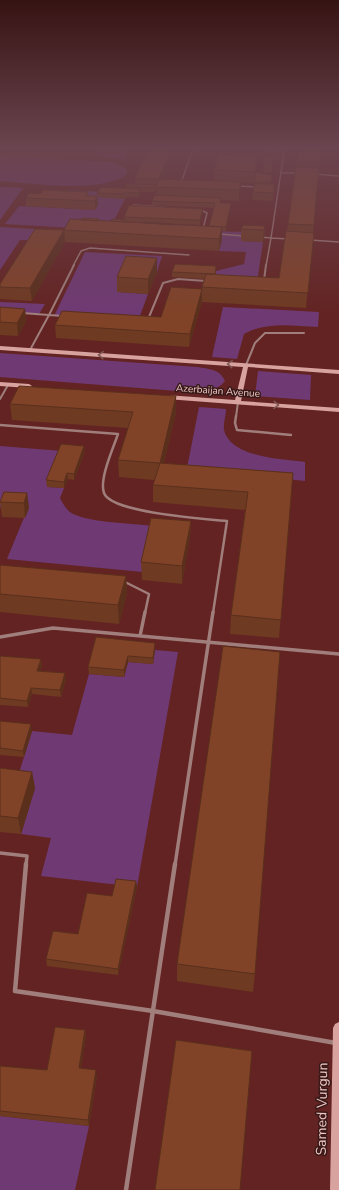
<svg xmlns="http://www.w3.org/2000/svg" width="339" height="1190" font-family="'Nunito Sans',sans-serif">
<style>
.green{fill:#6f3a74}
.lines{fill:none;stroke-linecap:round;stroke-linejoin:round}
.service-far4{stroke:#9f7e7b;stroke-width:1.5}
.service-far3{stroke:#9f7e7b;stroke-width:2}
.service-far2{stroke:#9f7e7b;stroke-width:2.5}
.service-far1{stroke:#9f7e7b;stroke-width:3.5}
.service{stroke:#9f7e7b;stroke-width:4.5}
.secondary{fill:#d8a39f;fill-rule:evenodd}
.wall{fill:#6e3a22;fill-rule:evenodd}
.shaded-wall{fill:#5a2f1c}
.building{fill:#804328;stroke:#5a2f1c}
.oneway{stroke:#7e5754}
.labels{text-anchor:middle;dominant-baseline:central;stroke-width:3;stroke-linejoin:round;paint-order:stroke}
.far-street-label{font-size:10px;fill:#f0c7c4;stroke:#351817}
.near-street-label{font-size:14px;fill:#f0c7c4;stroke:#351817}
</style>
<rect width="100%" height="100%" fill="#632322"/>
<!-- green -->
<path class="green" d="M97 149H137H130L124 160 93 155Z
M0 156 112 162 127 169V174C103 194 31 183 0 181Z
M0 187 23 188 0 220Z
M69 190 101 192 98 197 125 199 109 230 5 224 19 206 95 210 63 200Z
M0 227 70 231 65 242 20 240 0 270Z
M209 231 244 232 241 241 263 242 257 282 215 279 216 271 244 264 246 252 219 251 222 239Z
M85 252 162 256 157 272 127 270 118 292 148 294 138 321 54 316Z
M0 302 45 304 39 314 0 312Z
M223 307 319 312 318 327C293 326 267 321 244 334L237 359 212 357Z
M0 353 197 367C209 369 220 369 225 381 216 392 204 392 190 392L0 377Z
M258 371 311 375 310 400 255 396Z
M199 407 226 409C226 415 223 424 224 430 231 458 283 459 305 462V481L187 468Z
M0 446 62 451 47 487 64 488 60 498C63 504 67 511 73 514 93 523 131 523 153 526L143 572 7 559 28 508 0 507Z
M155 650 178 652 137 887 41 876 51 838 21 834 35 788 15 786 32 731 72 735 89 674 124 677 128 662 152 664Z
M0 1116 89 1126 75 1190H0Z"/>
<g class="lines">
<!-- service-far4 -->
<path class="service-far4" d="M261 149 284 152 271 238 261 237
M282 173H297
M315 174 339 176
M184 182 182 180 193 149
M238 186 256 187
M133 205 164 207
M199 209 207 213 203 229
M219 234 244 236
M310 240 339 242
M73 266 81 251 90 248 189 255
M266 266 271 238 289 239"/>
<!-- service-far3 -->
<path class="service-far3" d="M264 280 266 265
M22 313 49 315 30 350
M63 316 49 315 74 265
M146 319 149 317 163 283 178 279 206 281
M246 365 255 343 265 333H304
M0 399 8 385
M236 417 238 402"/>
<!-- service-far2 -->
<path class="service-far2" d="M236 416 235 423 237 430 291 435
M0 425 118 434C113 449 99 479 104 493 111 513 205 519 227 521L213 613
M123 581 149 594 145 613"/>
<!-- service-far1 -->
<path class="service-far1" d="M140 636 145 612
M0 637 53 628 339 654
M0 853 27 856 26 865
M175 865 213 612"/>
<!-- service -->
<path class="service" d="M26 864 15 991 153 1011 336 1043
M126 1190 175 864"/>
<!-- secondary -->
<path class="secondary" d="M0 346 339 370V374L248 367 241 401 339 408V412L166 399 163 397 166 395 235 400 243 367 0 350Z
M0 382 29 384 32 386 29 388 0 386Z
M339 1022V1190H330L333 1028 335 1024Z"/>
</g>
<!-- wall -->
<path class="wall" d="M18 149H97L94 153Z
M127 149H183L182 152 172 151V157L163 179 214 181V170L256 167V173L272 175 271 184H274L273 201 252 200 254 183 241 182 240 193 239 201 221 200V203H231V208L226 231H222V239L219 251 65 242 32 301 0 299V284L64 230 81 220 99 219V221H111L124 220V217L203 209V213L200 225 175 224V225L209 226 214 208 152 205V201L156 195V190H155L154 192H140V194L139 197H126L125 199 98 197 97 193 125 189V186L135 184V178L145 155 127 154ZM126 222H144V223Z
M298 149H321L306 308 202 302V287L204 279 172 277V272L216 266V275L279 278 287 231Z
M264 157H273L272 172H263Z
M88 192V196H97L98 205 95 210 26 206V198L40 194Z
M265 226 264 238 263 242 241 241V229Z
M157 258V272L148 294 117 292V277Z
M202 302 189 347 56 338 55 325 161 317Z
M0 307 25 309 26 322 18 336 0 335Z
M176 396V413L164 463 293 473 279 638 230 634 231 615 245 510 153 502V485L154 480 119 477 118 460 128 428 12 420 10 404Z
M85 452 74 480 68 479 64 488 47 487 46 480Z
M27 493 29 508 25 518 2 517 0 502Z
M191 521 190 538 182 584 142 580 141 562Z
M0 565 126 576 127 594 119 624 0 612Z
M96 637 155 650 153 664 128 662 124 677 89 674 88 667Z
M0 656 41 659 42 666 40 671 65 673 66 680 61 697 32 694 28 707 0 705Z
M0 721 32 731 24 757 0 755Z
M0 768 32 772 35 788 21 834 0 832Z
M136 881 137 887 118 975 47 966 46 959 78 934 112 896Z
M177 964 255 974 253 992 177 981Z
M85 1030 86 1036 81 1068 97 1076 89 1126 0 1116V1066L47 1070Z"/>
<!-- shaded-wall -->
<path class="shaded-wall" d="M171 149H172V157L160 187 159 179Z
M241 182 240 193 239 201V190Z
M140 189V194L139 197V193Z
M97 196 98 205 95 210V201Z
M231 203V208L226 231V227Z
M203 209V213L200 225V220Z
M265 226 264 238 263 242 264 230Z
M222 227V239L219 251V239Z
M64 230 65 242 32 301 30 288Z
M157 258V272L148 294V279Z
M202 289V302L189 347 190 334Z
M25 309 26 322 18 336 17 323Z
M176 396V413L160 480V463Z
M84 446 85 452 74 480V474Z
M67 473 68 479 64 488V482Z
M27 493 29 508 25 518 24 503Z
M191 521 190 538 182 584V566Z
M126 576 127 594 119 624 118 605Z
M155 643V650L153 664V658Z
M128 656V662L124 677V670Z
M41 659 42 666 38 677 37 671Z
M65 673 66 680 61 697 60 690Z
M31 688 32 694 28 707 27 701Z
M31 724 32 731 24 757 23 751Z
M32 772 35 788 21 834 18 818Z
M136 881 137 887 118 975V969Z
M85 1030 86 1036 80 1074 79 1068Z
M96 1070 97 1076 89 1126 88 1120Z"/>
<!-- building -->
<path class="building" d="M148 149H171L159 179 241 182 239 190 156 187 159 179 135 178Z
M298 149H321L320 162 296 161Z
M218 155 257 157 255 172 214 170Z
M264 157H273V162L263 161Z
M296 167 319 168 314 225 288 224Z
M256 172 272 175 271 182H254Z
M126 184 155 185 154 188 125 186Z
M254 184H274V193L253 192Z
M101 187 140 189 139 193 126 192 125 194 97 193Z
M43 190 88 192 85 196H97L95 201 26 198 29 193 40 194Z
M154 195 221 198 220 203H231L226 227 209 226 215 203 152 201Z
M129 205 203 209 200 220 124 217Z
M82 218 99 219 98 221 81 220Z
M70 219 222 227 219 239 64 230 30 288 0 287V284L35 229 64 230Z
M112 219 126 220 125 222 111 221Z
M144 222 175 224V225L144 223Z
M243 225 265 226 264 230 241 229Z
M286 231 314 233 308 293 202 287 206 274 279 278Z
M126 256 157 258 148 279 117 277Z
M175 264 216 266 215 274 172 272Z
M171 287 202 289 190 334 55 325 62 311 161 317Z
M0 307 25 309 17 323 0 322Z
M19 386 176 396 160 463 118 460 133 412 10 404Z
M61 444 84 446 74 474 67 473 64 482 46 480Z
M160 463 293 473 281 620 231 615 248 492 153 485Z
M4 492 27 493 24 503 0 502Z
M151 518 191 521 182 566 141 562Z
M0 565 126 576 118 605 0 594Z
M96 637 155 643 153 658 128 656 124 670 88 667Z
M223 646 280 652 255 974 177 964Z
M0 656 41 659 37 671 65 673 60 690 31 688 27 701 0 698Z
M0 721 31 724 23 751 0 748Z
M0 768 32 772 18 818 0 816Z
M116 879 136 881 118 969 46 959 53 931 78 934 87 893 112 896Z
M55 1027 85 1030 79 1068 96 1070 88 1120 0 1111V1066L47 1070Z
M176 1040 252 1051 240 1190H155Z"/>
<!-- one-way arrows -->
<defs><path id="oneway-chevron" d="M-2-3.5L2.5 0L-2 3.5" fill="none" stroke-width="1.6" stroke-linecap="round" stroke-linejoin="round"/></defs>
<g class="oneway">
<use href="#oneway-chevron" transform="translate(101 355) rotate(-176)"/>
<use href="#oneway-chevron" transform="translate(230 364) rotate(-176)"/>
<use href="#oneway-chevron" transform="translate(276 405) rotate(4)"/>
</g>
<!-- sky -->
<linearGradient id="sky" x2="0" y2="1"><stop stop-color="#361313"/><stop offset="0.47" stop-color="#6b454f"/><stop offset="1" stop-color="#6b454f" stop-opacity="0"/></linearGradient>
<rect width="339" height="315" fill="url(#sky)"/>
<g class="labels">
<!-- far-street labels -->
<g class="far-street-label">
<text transform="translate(218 391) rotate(4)">Azerbaijan Avenue</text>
</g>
<!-- near-street labels -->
<g class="near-street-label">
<text transform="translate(322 1109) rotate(-89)">Samed Vurgun</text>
</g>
</g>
</svg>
